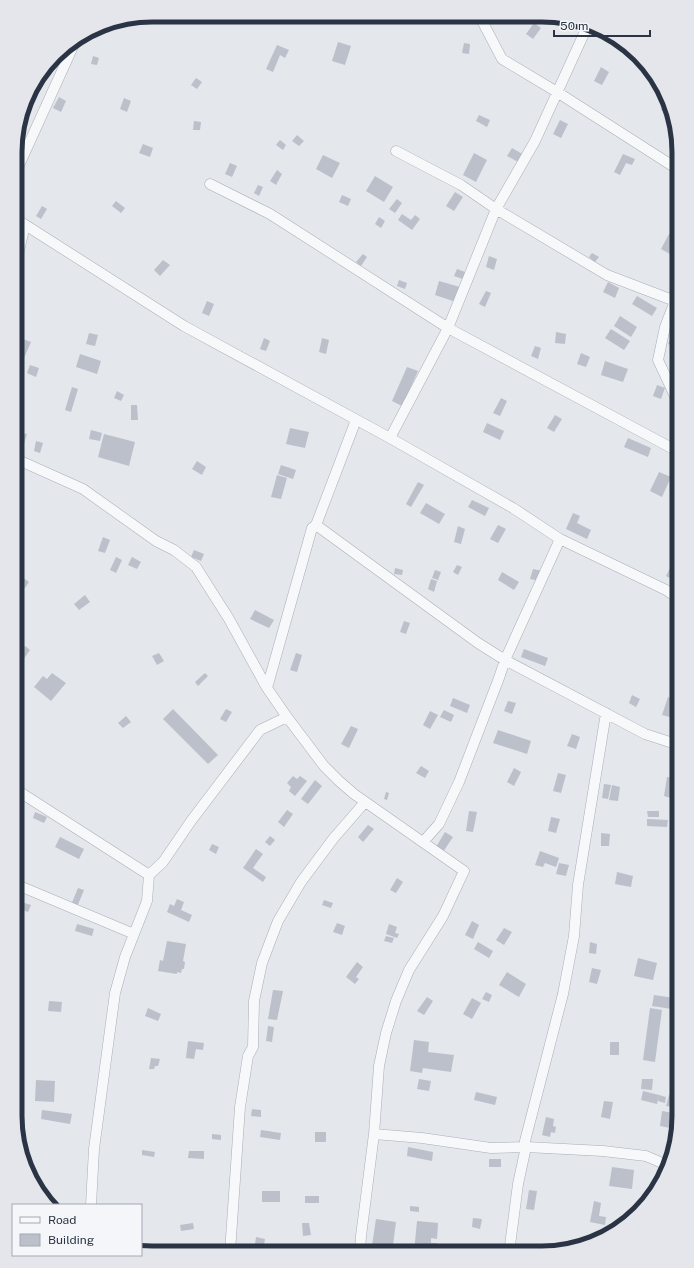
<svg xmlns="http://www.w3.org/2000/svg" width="694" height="1268" font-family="'Public Sans',sans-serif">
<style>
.building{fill:#bbc0ca}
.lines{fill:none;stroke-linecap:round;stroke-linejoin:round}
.minor-casing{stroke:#a9aeb7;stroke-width:11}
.minor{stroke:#f7f8fa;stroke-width:10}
.rim{fill:none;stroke:#2b3445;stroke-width:5}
</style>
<rect width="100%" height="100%" fill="#e4e7ec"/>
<!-- building -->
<path class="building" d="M150 15H158L154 22 148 19Z
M534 23 541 28 533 39 526 34Z
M338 42 351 46 345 65 332 61Z
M464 43 470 44 469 54 462 53Z
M277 45 289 50 285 58 280 55 273 72 266 69Z
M93 56 99 58 97 65 91 64Z
M601 67 609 72 602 85 594 81Z
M196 78 202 82 197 89 191 85Z
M59 97 66 101 61 112 53 108Z
M124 98 131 101 127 112 120 109Z
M666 99 670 105 667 113 661 110Z
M479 115 490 120 487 127 476 121Z
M560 120 568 124 561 138 553 134Z
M194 121 201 122 200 130H193Z
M297 135 304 141 299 146 292 141Z
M280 140 286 145 283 150 276 145Z
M143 144 153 148 150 157 139 153Z
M512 148 524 155 520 163 507 156Z
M679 150V163L673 159Z
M474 153 487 160 476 182 463 175Z
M623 154 635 159 632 165 626 163 620 175 614 172Z
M323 155 340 163 332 178 316 169Z
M230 163 237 166 232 177 225 174Z
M277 170 282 174 276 185 270 181Z
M375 176 393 187 384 202 366 191Z
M258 185 263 187 259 196 254 193Z
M455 192 463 197 454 211 446 206Z
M342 195 351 199 348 206 339 202Z
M397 199 402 203 395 213 389 209Z
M116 201 125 208 121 213 112 206Z
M42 206 47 209 41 219 36 216Z
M402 214 411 220 415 215 420 219 412 230 398 220Z
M379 217 385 221 381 228 375 224Z
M669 234 679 240V255L677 258 661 249Z
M592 253 599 257 595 262 589 257Z
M363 254 367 257 361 266 356 262Z
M489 256 497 259 494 270 486 267Z
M163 260 170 265 160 276 154 270Z
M457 269 468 273 466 280 454 276Z
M399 280 407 283 405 289 397 286Z
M439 281 460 287 456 302 435 295Z
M608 282 619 288 615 298 603 292Z
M486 291 491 293 485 307 479 304Z
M637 296 657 308 652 316 632 304Z
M207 301 214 304 209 316 202 313Z
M620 316 637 327 631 337 614 326Z
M671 318 678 321 673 330 667 326Z
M611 329 630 341 624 350 605 338Z
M556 332 566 334 565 344 555 343Z
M89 333 98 335 95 346 86 344Z
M673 333 679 335V348L668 344Z
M20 338 31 342 24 358 16 355V347Z
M264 338 270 341 266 351 260 349Z
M322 338 329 340 326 354 319 352Z
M535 346 541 348 538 359 531 356Z
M581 353 590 357 586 367 577 364Z
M80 354 101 361 97 374 76 367Z
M605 361 628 369 623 382 601 375Z
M30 365 39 368 36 377 27 373Z
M407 367 418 371 402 406 392 401Z
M657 385 665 388 661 399 653 396Z
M72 387 78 389 71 412 65 410Z
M117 391 124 395 121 401 114 398Z
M501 398 507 401 500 416 493 413Z
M131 405H137L138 420H131Z
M555 415 562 419 554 432 547 428Z
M487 423 504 431 500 440 483 432Z
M16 428 23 430 22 433 27 434 23 447 18 446 16 450Z
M290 428 309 432 305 448 286 444Z
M91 430 102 433 100 441 89 439Z
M104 434 135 442 129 466 98 457Z
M675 436 679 439V445L677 447 671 443Z
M628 438 651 448 648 457 624 447Z
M36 441 43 443 40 453 34 451Z
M197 461 206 467 202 475 192 469Z
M281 465 296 470 293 479 278 474Z
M659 472 671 477 662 497 650 491Z
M277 475 287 478 281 499 271 497Z
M418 482 424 485 411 507 406 504Z
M472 500 489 508 485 516 468 507Z
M426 503 445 514 439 524 420 513Z
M573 513 580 516 577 523 591 530 587 539 566 529Z
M498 525 506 529 498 543 490 539Z
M458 526 465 529 461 544 454 542Z
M103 537 110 540 105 553 98 551Z
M194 550 204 554 201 561 191 557Z
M116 557 122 560 116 573 110 570Z
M132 557 141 562 137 569 128 565Z
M673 562 679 565V568L673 580 666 576Z
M457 565 462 567 458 575 453 572Z
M395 568 403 570 402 575 394 574Z
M533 569 543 571 541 581 530 579Z
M435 570 441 572 438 580 432 578Z
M502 572 519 582 514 590 498 580Z
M18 574 29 582 25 588 16 582V577Z
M431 579 437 581 434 592 428 589Z
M674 581 679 583V591L670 587Z
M85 595 90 602 79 610 74 604Z
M255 610 274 620 269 628 250 619Z
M404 621 410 623 406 634 400 632Z
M25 646 30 650 23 660 17 656Z
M524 649 548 658 545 666 521 657Z
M159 653 164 661 157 665 152 656Z
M296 653 302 655 297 672 290 670Z
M52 673 66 683 51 701 34 687 43 676 47 679Z
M205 673 208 676 198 686 195 682Z
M632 695 640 699 636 707 629 703Z
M668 697 677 700 673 711 679 713 677 719 662 715Z
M453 698 470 705 467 713 450 706Z
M508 701 516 703 512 714 504 711Z
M173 709 218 755 208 764 163 719Z
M226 709 232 712 226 722 220 719Z
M444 710 454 715 451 722 440 717Z
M430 711 438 715 430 729 423 725Z
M126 716 131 722 123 728 118 723Z
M351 726 358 729 349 748 341 744Z
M498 730 531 741 527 754 493 743Z
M572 734 580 737 576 749 567 746Z
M421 766 429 771 425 778 416 773Z
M514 768 521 772 514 786 507 782Z
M558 773 566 775 561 793 553 791Z
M293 776 297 779 300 776 307 781 295 796 289 791 291 787 287 783Z
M667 777 679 779 675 799 664 796Z
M315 780 322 786 308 804 301 799Z
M604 784 611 785 608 799 602 798Z
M612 785 620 787 618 801 609 800Z
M386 792 389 793 387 800 384 799Z
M287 810 293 814 284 827 278 822Z
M469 811 477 812 473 832 466 831Z
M647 811H659V817H648Z
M35 812 47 817 44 823 33 818Z
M551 817 560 819 556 833 548 831Z
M647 819 668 820 667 827 647 826Z
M368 825 374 829 363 842 358 837Z
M445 832 453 837 443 852 436 847Z
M601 833 610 834 609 846H601Z
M270 836 275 840 270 846 265 842Z
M60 837 84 849 79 859 55 847Z
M212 844 219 847 216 854 209 850Z
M256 849 263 854 253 868 266 877 263 882 243 868Z
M540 851 559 858 556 867 545 863 543 867 535 865Z
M559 863 569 865 566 876 556 874Z
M617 872 633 876 631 887 615 884Z
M397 878 403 882 396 893 390 890Z
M78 888 84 890 77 907 71 905Z
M177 899 184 902 181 910 192 915 189 922 167 912 170 904 174 906Z
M15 900 31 905 28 912 15 907Z
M324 900 333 903 331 908 322 905Z
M472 921 479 925 473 939 465 935Z
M337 923 345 926 342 935 333 932Z
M77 924 94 929 92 936 75 931Z
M389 924 397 927 395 933 399 934 397 938 386 934Z
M504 928 512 932 504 945 496 940Z
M386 936 394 938 392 943 384 941Z
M167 941 186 944 183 961 185 962 184 969H182L181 973 177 972V974L158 971 160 960 163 961Z
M478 942 493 951 489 958 474 949Z
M590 942 597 944 596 954 589 953Z
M638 958 657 963 653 980 634 976Z
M357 962 363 967 356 977 359 979 355 984 346 977Z
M592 968 601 970 597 984 589 982Z
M507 972 526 984 519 997 499 985Z
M273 990 283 991 277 1020 268 1019Z
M486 992 492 995 489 1002 482 999Z
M654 995 674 998 672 1009 652 1006Z
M675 996 679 997V1009H674Z
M427 997 433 1001 424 1015 417 1011Z
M472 998 481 1003 472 1019 463 1014Z
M49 1001 62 1002 61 1012 48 1011Z
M148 1008 161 1014 158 1021 145 1016Z
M650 1008 662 1010 655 1062 643 1060Z
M268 1026 274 1027 272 1042 266 1041Z
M414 1040 429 1042 428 1052 454 1055 451 1072 423 1068 422 1073 410 1071Z
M188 1041 204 1043 203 1050 196 1049 194 1059 186 1058Z
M610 1042H619V1055H610Z
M678 1046H679V1065L676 1064Z
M151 1058 160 1059 158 1066H155L154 1069H149Z
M676 1078H679V1085L675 1084Z
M419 1079 431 1081 429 1091 417 1089Z
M642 1079H653L652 1090 641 1089Z
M36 1080 55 1081 54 1102 35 1101Z
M643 1091 659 1095 657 1104 641 1100Z
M476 1092 497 1097 495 1105 474 1100Z
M659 1095 666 1097 665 1103 658 1101Z
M669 1095 675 1097 672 1107 666 1106Z
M604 1101 613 1102 610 1119 601 1117Z
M252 1109 261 1110V1117L251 1116Z
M42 1110 72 1114 70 1124 41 1119Z
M662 1111 673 1113 670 1128 660 1126Z
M15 1116 19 1117 18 1130H17Z
M546 1117 554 1119 553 1126 556 1127 555 1133 551 1132 550 1137 542 1135Z
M261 1130 281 1133 280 1140 260 1137Z
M315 1132H326V1142H315Z
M212 1134 221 1135V1140L212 1139Z
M408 1147 433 1152 432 1161 407 1156Z
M142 1150 155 1152 154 1157 142 1155Z
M189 1151H204V1159L188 1158Z
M489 1159H501V1167H489Z
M612 1167 634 1170 632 1189 609 1186Z
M529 1190 537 1191 534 1210 526 1209Z
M262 1191H280V1202H262Z
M305 1196H319V1203H305Z
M594 1201 601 1203 599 1216 606 1217 605 1225 590 1222Z
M410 1206 419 1207V1212L410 1211Z
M473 1218 482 1219 480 1229 472 1227Z
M376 1219 396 1222 392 1253 371 1252Z
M417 1221 438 1223 437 1239 431 1238V1243H437L436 1253 414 1252Z
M193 1223 194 1229 181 1231 180 1225Z
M302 1223H309L311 1235 303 1236Z
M256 1237 265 1239 264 1245 255 1244Z"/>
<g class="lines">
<!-- minor casing -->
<g class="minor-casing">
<path id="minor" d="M480 17 502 59 557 92 679 170
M396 151 461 185 496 209 607 275 675 301
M16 172 76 40
M210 184 270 214 448 328 679 452
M16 219 184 326 390 438 513 508 560 539 666 590 679 599
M16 263 25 225
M679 405 658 360 665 327 675 301 679 304
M390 438 448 328 496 209 535 141 587 27
M16 459 83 489 156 541 174 550 196 567 229 619 267 688 287 717 324 766 339 781 354 794 464 871 443 916 409 970 396 1001 386 1033 379 1066 374 1134 361 1236 360 1252
M316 525 356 420
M267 688 312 528 316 525 478 643 505 660 645 734 679 745
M15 789 149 875 147 901 125 957 115 993 94 1149 91 1205
M423 842 439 824 459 782 499 678 505 660 560 539
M149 875 163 862 191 821 260 730 287 717
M15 884 134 934
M374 1134 422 1138 491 1148 526 1147 603 1151 646 1156 669 1166
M230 1252 240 1107 248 1056 253 1047 254 1001 262 963 278 921 301 882 333 839 365 802
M509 1253 518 1184 526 1147 525 1141 563 994 574 936 578 885 606 713"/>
</g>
<!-- minor -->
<use href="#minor" class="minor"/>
</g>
<!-- crop -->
<path d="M0 0H694V1268H0ZM152 22H542A130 130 0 0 1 672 152V1116A130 130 0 0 1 542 1246H152A130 130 0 0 1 22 1116V152A130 130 0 0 1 152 22Z" fill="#e4e6eb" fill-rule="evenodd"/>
<path class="rim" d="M152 22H542A130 130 0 0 1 672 152V1116A130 130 0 0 1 542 1246H152A130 130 0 0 1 22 1116V152A130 130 0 0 1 152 22Z"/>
<!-- legend -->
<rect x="12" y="1204" width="130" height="52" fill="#f4f6f9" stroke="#a4a8b1"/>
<rect x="20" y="1217" width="20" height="6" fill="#f7f8fa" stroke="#a4a8b1"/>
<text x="48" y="1224" font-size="12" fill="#2b3445">Road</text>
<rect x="20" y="1234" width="20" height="12" fill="#bbc0ca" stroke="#a4a8b1"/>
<text x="48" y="1244" font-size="12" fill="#2b3445">Building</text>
<!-- scale -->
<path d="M554 30v6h96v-6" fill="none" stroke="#2b3445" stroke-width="2"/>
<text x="560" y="30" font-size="12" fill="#2b3445" stroke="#f4f6f9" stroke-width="3" paint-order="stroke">50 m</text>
</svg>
